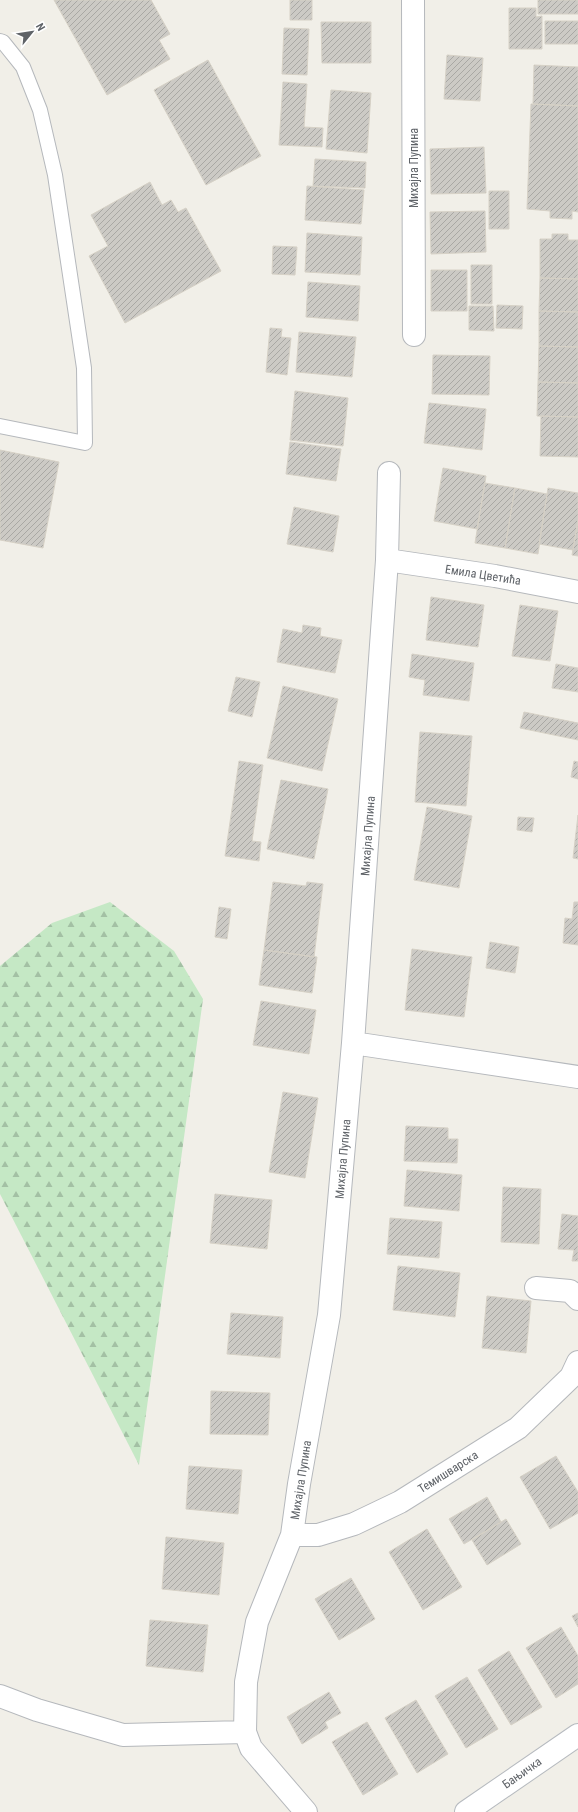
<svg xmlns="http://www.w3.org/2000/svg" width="578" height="1812" font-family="'Roboto Condensed',sans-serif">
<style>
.forest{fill:url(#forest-firs)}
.building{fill:url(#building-hatch);stroke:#d6d1c6}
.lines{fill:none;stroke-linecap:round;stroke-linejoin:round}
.lane-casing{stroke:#b5b8bc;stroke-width:16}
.street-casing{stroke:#b5b8bc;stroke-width:24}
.secondary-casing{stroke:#b6babf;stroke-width:24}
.lane{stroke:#fff;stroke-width:14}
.street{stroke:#fff;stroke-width:22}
.secondary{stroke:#fff;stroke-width:22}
.labels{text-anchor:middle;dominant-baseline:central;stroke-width:3;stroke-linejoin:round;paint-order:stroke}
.street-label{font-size:12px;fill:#5f6368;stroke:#fff}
</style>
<defs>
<pattern id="forest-firs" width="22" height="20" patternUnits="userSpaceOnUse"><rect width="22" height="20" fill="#c5e8c5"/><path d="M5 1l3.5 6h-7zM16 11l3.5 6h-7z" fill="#a3c0a4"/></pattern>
<pattern id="building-hatch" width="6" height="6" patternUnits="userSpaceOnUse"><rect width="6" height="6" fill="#cccac5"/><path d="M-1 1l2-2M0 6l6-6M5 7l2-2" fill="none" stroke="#a9a8a4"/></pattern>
</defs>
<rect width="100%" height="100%" fill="#f1efe8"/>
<!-- forest -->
<path class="forest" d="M110 902 174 951 203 999 139 1465 0 1194V966L52 923Z"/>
<!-- building -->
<path class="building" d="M54 0H151L170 34 159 40 170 59 107 95Z
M290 0H312V20H290Z
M538 0H578V14H538Z
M509 8H536V17L542 16V49H509Z
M545 21H578V44H545Z
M321 22H371V63H322Z
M284 28 309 29 307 75 282 74Z
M447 55 483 58 480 101 444 99Z
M208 60 261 156 206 185 154 90Z
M534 65 578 67V106L533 104Z
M283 82 307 84 304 127 323 128 322 147 279 145Z
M331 90 371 93 367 153 326 149Z
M531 104 578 106V212L572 211V219L550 218V211L527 209Z
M484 147 486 193 431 194 430 149Z
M315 159 366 162 365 188 313 186Z
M150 182 162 205 171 200 178 212 186 208 221 271 125 323 89 256 108 246 91 215Z
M307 186 364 190 361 224 305 220Z
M489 191H509V229H489Z
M485 211 486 252 431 254 430 212Z
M307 233 362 237 360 275 305 272Z
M552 234H568V240H578V279L540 278V239H552Z
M273 246 297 247 295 275 272 274Z
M471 265H492V304H471Z
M431 270H467V311H431Z
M540 278 578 279V312L539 311Z
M308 282 360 286 358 321 306 317Z
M497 305 523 306 522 329 496 328Z
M469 306H493L494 331 469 330Z
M539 311 578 312V347L539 346Z
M270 328 282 329 281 337 291 338 287 375 266 372Z
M299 332 356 337 352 377 296 372Z
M539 346 578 347V383L538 382Z
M433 355 490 356 489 395 432 394Z
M538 382 578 383V417L537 416Z
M295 391 348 398 343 446 290 440Z
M429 403 486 409 482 450 424 443Z
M541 416 578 417V457L540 456Z
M290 442 341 449 336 481 286 474Z
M0 450 59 462 43 548 0 540Z
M443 468 486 476 477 529 434 521Z
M485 483 515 488 505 548 475 543Z
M515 488 547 494 538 554 505 548Z
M548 488 578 493V520L573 550 539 544Z
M294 507 339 516 333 552 287 544Z
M578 520V556L572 555Z
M431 597 484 605 478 647 426 640Z
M520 605 558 611 550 661 512 656Z
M303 625 321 628 320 636 342 640 335 673 277 662 283 629 302 633Z
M412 654 474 663 469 701 423 695 425 680 409 677Z
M556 664 578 668V692L552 688Z
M236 677 260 682 252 717 228 711Z
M283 686 338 699 322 771 267 758Z
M524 712 578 723V740L520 728Z
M420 732 472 736 466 806 415 802Z
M239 761 263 765 252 841 261 842 259 861 225 856Z
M574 761 578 762V779L571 777Z
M281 780 328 789 314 859 267 849Z
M427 807 472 816 459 888 414 880Z
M578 815V859L573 858Z
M518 817 534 818 532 832 517 830Z
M273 882 306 886 307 882 323 884 314 957 264 950Z
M574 902H578V945L563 943 565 918 572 919Z
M219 907 231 909 227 939 215 937Z
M490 942 519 947 515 973 486 968Z
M412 949 472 957 464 1017 405 1010Z
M264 950 317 957 312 993 259 985Z
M261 1001 316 1010 309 1054 253 1045Z
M283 1092 318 1098 305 1178 269 1172Z
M406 1126 448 1128V1139H458L457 1163 404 1161Z
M407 1170 462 1175 459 1211 404 1206Z
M503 1187 541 1189 539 1244 501 1242Z
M215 1194 272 1200 267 1249 210 1243Z
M562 1214 578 1216V1261H572L574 1250 558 1249Z
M390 1218 442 1222 439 1258 387 1254Z
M398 1266 460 1273 455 1317 393 1310Z
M487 1296 531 1301 526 1353 482 1348Z
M231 1313 283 1317 280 1358 227 1354Z
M211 1391 270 1393 268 1435 210 1434Z
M556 1456 578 1492V1513L550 1529 520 1477Z
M189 1466 242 1470 238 1514 186 1509Z
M487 1497 501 1522 464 1544 449 1519Z
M506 1519 521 1544 487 1565 472 1540Z
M427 1529 462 1587 423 1610 389 1552Z
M166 1537 224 1543 219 1595 162 1589Z
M351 1578 375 1619 339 1640 315 1599Z
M578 1613V1627L572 1616Z
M150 1620 208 1625 203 1672 146 1666Z
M561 1627 578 1656V1684L556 1698 526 1648Z
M509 1651 542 1707 511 1725 478 1670Z
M467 1677 498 1729 466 1748 435 1696Z
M329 1692 341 1713 325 1722 328 1728 302 1744 287 1717Z
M416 1700 448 1754 417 1773 385 1718Z
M367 1722 398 1774 363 1795 332 1742Z"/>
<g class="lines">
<!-- lane casing -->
<g class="lane-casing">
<path id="lane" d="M0 41 3 42 23 67 40 110 55 175 84 368 85 443 0 426"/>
</g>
<!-- street casing -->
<g class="street-casing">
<path id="street" d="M413 0 414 335
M387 560 495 576 578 592
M353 1043 578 1077
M536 1288 570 1291 578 1299
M292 1535H318L354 1524 400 1502 518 1428 571 1377 578 1362
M0 1696 37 1710 123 1735 245 1732
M306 1812 251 1748 245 1732 246 1682 257 1622 292 1535 299 1484 329 1315 353 1043 387 560 389 473"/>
</g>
<!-- secondary casing -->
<g class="secondary-casing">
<path id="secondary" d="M466 1812 578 1735"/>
</g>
<!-- lane -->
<use href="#lane" class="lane"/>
<!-- street -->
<use href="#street" class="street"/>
<!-- secondary -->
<use href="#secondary" class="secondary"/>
</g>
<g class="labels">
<!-- street labels -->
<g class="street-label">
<text transform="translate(414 168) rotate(-90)">Михајла Пупина</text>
<text transform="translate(483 575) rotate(9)">Емила Цветића</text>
<text transform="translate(368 836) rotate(-86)">Михајла Пупина</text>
<text transform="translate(343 1159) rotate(-85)">Михајла Пупина</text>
<text transform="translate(448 1472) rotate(-32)">Темишварска</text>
<text transform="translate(301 1480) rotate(-81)">Михајла Пупина</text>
<text transform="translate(522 1773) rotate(-35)">Бањичка</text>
</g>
</g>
<!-- north arrow -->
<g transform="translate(32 32) rotate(60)" stroke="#ffffff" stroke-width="3" paint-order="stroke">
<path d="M0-3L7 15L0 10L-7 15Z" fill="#5f6368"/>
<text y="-6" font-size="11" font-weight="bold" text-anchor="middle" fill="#5f6368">N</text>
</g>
</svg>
